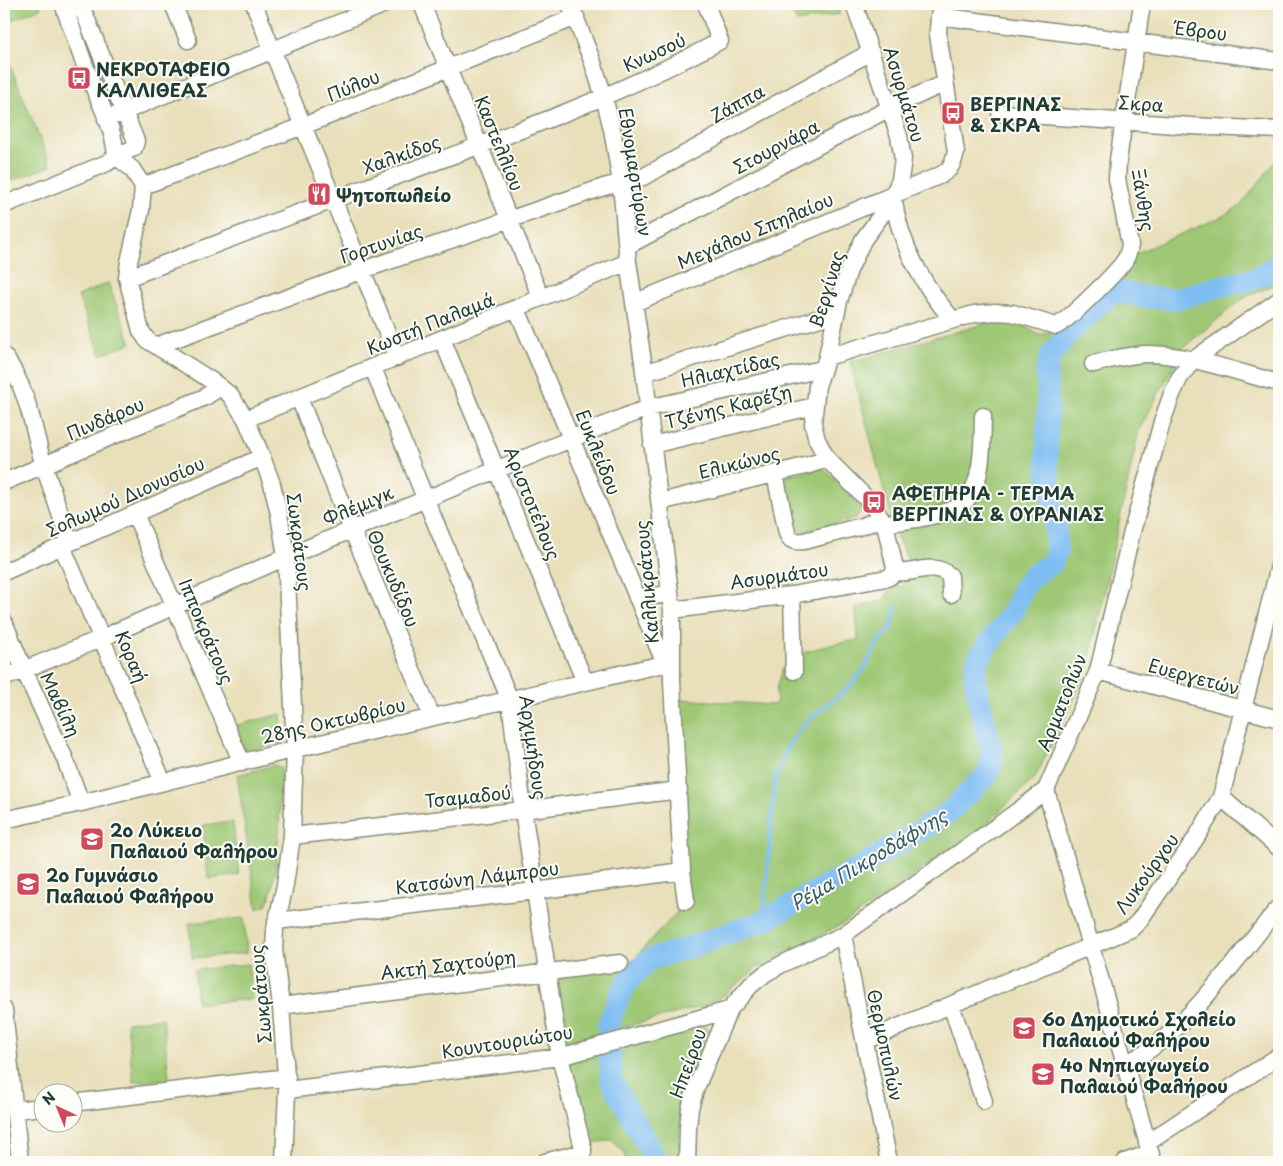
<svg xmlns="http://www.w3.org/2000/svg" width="1283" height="1166" font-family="'Playpen Sans',sans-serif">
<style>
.green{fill:#9ec874;stroke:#5e8254}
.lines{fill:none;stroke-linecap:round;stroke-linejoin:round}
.stream{stroke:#7ebdf2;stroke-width:4}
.river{stroke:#7ebdf2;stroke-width:22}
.minor-casing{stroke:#848e77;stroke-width:19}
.minor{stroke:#fff;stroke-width:16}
.labels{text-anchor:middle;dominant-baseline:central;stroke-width:4;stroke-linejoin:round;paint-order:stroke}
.street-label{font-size:18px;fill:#1f3d34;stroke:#fdfcf7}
.poi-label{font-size:18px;font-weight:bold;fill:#1f3d34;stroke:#fdfcf7;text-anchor:start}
.water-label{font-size:19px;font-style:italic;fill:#375d64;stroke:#fdfcf7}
</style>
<rect width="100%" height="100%" fill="#fdfcf7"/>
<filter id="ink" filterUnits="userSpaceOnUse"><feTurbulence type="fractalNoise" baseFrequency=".02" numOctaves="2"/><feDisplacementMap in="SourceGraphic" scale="10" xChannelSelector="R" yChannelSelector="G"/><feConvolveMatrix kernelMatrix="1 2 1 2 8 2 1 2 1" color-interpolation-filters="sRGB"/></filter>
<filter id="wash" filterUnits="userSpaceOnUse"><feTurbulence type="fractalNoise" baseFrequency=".0096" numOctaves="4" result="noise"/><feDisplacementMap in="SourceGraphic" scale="20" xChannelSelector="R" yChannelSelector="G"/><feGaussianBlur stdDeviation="1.12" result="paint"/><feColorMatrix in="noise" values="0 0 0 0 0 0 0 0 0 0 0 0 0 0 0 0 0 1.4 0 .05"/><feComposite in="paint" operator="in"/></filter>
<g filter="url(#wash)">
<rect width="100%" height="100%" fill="#e9dfba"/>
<!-- green -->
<path class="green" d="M4 4H39L41 8 4 23Z
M800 4H835L840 14 797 22 790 9Z
M4 50 51 166 4 183Z
M1279 157V282L1242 299 1184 347 1139 430 1087 671 1035 778 981 829 846 922 757 968 724 995 704 1006 560 1044 549 975 620 963 692 946V944L639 957 637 955 683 906 678 699 773 705 777 702C775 694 776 687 779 679 780 675 782 669 785 665 795 651 840 642 858 640L856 608 883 600 895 584 902 587 911 568 895 532 850 362 991 322C1012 321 1021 323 1039 335L1058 330 1134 254 1219 218 1240 206Z
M108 283 131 343 101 355 78 296Z
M823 468 852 496 861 509 856 518 795 534 780 478Z
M281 714 282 743 245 752 234 726Z
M275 765 281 768C279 809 281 869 267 905L257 909 237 775Z
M233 822 239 875 208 879 203 825Z
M244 918 247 953 192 958 189 923Z
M248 964 252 999 197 1004 194 970Z
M163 1018 169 1079 133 1082 127 1022Z
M704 1026 710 1029 709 1036 680 1117 679 1162H627L624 1152 611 1140 589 1144 567 1062Z"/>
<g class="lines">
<!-- stream -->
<path class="stream" d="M763 921 775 780 787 747 807 721 848 688 864 669 877 644 891 628 896 606"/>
<!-- river -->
<path class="river" d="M657 1162 611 1080 608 1025 620 995 632 976 651 959 693 946 763 921 870 861 947 814 987 775 990 766 992 753 977 691 975 677 976 664 981 654 1013 611 1024 586 1031 577 1052 563 1057 551 1055 517 1049 484 1047 460V430L1048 410 1047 369 1050 357 1065 337 1109 295 1117 291 1144 297 1177 299 1217 287 1246 281 1263 275 1279 263"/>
</g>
</g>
<g filter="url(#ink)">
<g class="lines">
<!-- minor casing -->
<g class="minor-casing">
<path id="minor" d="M67 4 65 10C74 33 81 57 90 79 100 103 114 129 116 156L132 169 143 186 141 210 129 262 127 278 141 331 147 340 212 381 230 395 246 419 262 457 272 484 279 514 286 557 295 749 292 836 285 885 275 929 274 949 281 1006 287 1090 284 1162
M173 4 188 40
M254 4C300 122 351 239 397 358
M422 4 541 298
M570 4 593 63 604 97 612 129 621 183 628 262 643 362 672 610V681L682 871 686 901
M939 16 1279 61
M1000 113 1191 126 1279 130
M106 119 385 4
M143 186 303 126 576 17
M893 196C899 242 922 284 952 319
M4 205 107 163 116 156 134 148 136 141 85 15 81 9 73 4
M627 246 890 108 945 83
M127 278C221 242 316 206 410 171 515 133 622 94 720 41L706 4
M634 303 941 175 949 169 953 162 956 152 938 34 939 16 942 4
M517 309 660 652 672 662
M442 339 585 682
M156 346 363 270 604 187 643 177 871 52
M4 356C27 386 33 427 43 463 52 490 61 516 70 543
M827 357 974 314 995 312 1013 313 1056 326C1068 321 1118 271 1125 260 1128 255 1129 250 1130 245L1117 179 1118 160 1142 4
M1093 364C1110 360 1127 355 1145 354 1186 353 1239 373 1279 383
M373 368 425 498 510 700 523 810 560 1057 583 1148V1152L545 1162
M644 373 836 313
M299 398 352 530 432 717
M246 419 628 262
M652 445 814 406
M775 474 787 533C790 542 796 542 804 541L862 526 882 519
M4 482 205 397 220 387
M660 502 809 465 827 459
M135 514 242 763
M885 524C907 520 933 518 954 509 985 495 982 445 983 416
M62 546 163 782
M4 572 262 457
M894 572C916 575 932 560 950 576L951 594
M792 595 794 671
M637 598 670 594
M672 610 792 595 887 578C892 576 893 574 895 568L885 524 870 502 827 459 817 440 813 424 817 386 827 357 839 301 849 270 863 240 888 206 900 180 903 159 899 136 854 4
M4 622 24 670 65 759 81 803
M1098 671 1279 719
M4 678 102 638 286 557 624 417 648 408 822 369
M1046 790 1153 1162
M1221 797 1279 848
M4 820 81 803 295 749 672 662
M292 836 523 810 679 790
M276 921 535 891 682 871
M843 935 889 1162
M951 1005 984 1101
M281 1006 620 963
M4 1010 20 1162
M865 1041 1131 929 1139 921 1196 838 1221 797 1279 566
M1125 1064C1167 1044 1196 1008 1226 973 1244 951 1261 929 1279 907
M287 1090 560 1057 729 1010
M72 1103 287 1077
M15 1110 42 1107
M1147 1143 1279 1056
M687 1162 688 1128 690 1108 696 1088 729 1010 751 985 766 973 782 964 843 935 1000 824 1046 790 1098 671 1132 532 1162 422 1172 394 1180 377 1193 360 1279 300
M1125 1162 1150 1153"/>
</g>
<!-- minor -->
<use href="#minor" class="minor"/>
</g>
</g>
<!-- icons -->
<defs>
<g id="bus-square" transform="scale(1.25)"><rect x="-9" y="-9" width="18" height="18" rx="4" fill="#d1495b" stroke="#fdfcf7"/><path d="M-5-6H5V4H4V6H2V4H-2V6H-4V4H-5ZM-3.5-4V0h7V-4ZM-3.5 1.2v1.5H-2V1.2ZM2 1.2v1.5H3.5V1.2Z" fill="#fff"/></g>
<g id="restaurant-square" transform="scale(1.25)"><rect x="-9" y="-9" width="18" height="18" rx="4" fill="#d1495b" stroke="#fdfcf7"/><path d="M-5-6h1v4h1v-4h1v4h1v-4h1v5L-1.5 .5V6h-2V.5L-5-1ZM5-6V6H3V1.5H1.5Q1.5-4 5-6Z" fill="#fff"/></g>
<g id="school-square" transform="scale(1.25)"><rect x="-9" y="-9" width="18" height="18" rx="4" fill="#d1495b" stroke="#fdfcf7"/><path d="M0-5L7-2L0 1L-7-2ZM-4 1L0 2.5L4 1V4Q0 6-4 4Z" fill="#fff"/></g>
</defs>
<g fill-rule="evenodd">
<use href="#bus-square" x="79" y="78"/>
<use href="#bus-square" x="953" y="113"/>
<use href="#restaurant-square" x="319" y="194"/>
<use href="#bus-square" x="874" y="502"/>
<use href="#school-square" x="92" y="839"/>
<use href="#school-square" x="28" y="884"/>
<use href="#school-square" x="1024" y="1028"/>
<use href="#school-square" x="1043" y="1074"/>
</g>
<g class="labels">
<!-- street labels -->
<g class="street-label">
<text transform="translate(1201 30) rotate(7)">Έβρου</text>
<text transform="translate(654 52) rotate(-25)">Κνωσού</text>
<text transform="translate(353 85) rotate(-22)">Πύλου</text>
<text transform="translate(905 94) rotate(73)">Ασυρμάτου</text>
<text transform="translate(737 103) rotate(-29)">Ζάππα</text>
<text transform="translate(1141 103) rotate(4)">Σκρα</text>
<text transform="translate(500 143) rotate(68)">Καστελλίου</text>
<text transform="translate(776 146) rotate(-28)">Στουρνάρα</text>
<text transform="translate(401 154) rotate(-20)">Χαλκίδος</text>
<text transform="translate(636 172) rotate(81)">Εθνομαρτύρων</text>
<text transform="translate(1144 200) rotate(81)">Ξάνθης</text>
<text transform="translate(755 230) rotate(-23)">Μεγάλου Σπηλαίου</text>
<text transform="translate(381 243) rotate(-19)">Γορτυνίας</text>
<text transform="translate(826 289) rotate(-73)">Βεργίνας</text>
<text transform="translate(430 323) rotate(-22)">Κωστή Παλαμά</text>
<text transform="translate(730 369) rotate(-13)">Ηλιαχτίδας</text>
<text transform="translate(728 406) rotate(-14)">Τζένης Καρέζη</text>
<text transform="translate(105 418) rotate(-23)">Πινδάρου</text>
<text transform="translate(599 452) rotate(68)">Ευκλείδου</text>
<text transform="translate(739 462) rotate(-14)">Ελικώνος</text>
<text transform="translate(125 496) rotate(-24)">Σολωμού Διονυσίου</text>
<text transform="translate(533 503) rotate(68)">Αριστοτέλους</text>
<text transform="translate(358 505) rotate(-23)">Φλέμιγκ</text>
<text transform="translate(300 542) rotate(83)">Σωκράτους</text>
<text transform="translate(779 575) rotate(-8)">Ασυρμάτου</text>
<text transform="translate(394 578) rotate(67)">Θουκυδίδου</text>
<text transform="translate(646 582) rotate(-95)">Καλλικράτους</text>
<text transform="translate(207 631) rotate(67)">Ιπποκράτους</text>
<text transform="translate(132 656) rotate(67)">Κοραή</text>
<text transform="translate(1194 676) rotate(15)">Ευεργετών</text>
<text transform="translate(1061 702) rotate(-68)">Αρματολών</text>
<text transform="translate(61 704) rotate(65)">Μαβίλη</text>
<text transform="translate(333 720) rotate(-13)">28ης Οκτωβρίου</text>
<text transform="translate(534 747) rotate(82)">Αρχιμήδους</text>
<text transform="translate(468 796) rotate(-6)">Τσαμαδού</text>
<text transform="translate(1146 873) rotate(-54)">Λυκούργου</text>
<text transform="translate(477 877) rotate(-7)">Κατσώνη Λάμπρου</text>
<text transform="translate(448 964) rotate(-7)">Ακτή Σαχτούρη</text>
<text transform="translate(260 994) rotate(-95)">Σωκράτους</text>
<text transform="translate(507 1041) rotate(-9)">Κουντουριώτου</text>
<text transform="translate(886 1045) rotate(78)">Θερμοπυλών</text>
<text transform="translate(687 1063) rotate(-70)">Ηπείρου</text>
</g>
<!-- poi labels -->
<g class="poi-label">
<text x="96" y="68">ΝΕΚΡΟΤΑΦΕΙΟ<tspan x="96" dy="21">ΚΑΛΛΙΘΕΑΣ</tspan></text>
<text x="970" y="103">ΒΕΡΓΙΝΑΣ<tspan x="970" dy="21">&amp; ΣΚΡΑ</tspan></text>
<text x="336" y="194">Ψητοπωλείο</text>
<text x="892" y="492">ΑΦΕΤΗΡΙΑ - ΤΕΡΜΑ<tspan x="892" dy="21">ΒΕΡΓΙΝΑΣ &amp; ΟΥΡΑΝΙΑΣ</tspan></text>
<text x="110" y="829">2ο Λύκειο<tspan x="110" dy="21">Παλαιού Φαλήρου</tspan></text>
<text x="46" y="874">2ο Γυμνάσιο<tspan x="46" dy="21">Παλαιού Φαλήρου</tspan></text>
<text x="1042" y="1018">6ο Δημοτικό Σχολείο<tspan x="1042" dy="21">Παλαιού Φαλήρου</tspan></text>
<text x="1060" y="1064">4ο Νηπιαγωγείο<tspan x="1060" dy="21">Παλαιού Φαλήρου</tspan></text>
</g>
<!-- water labels -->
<g class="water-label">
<text transform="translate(868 859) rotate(-31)">Ρέμα Πικροδάφνης</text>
</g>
</g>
<!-- margin -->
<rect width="1283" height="1166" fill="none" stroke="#fdfcf7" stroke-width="20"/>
<!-- north arrow -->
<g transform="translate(58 1108) rotate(316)"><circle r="24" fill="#fdfcf7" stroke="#a4b0a9"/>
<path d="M0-4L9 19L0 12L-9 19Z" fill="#d1495b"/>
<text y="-8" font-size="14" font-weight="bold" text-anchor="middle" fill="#1f3d34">N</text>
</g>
</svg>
